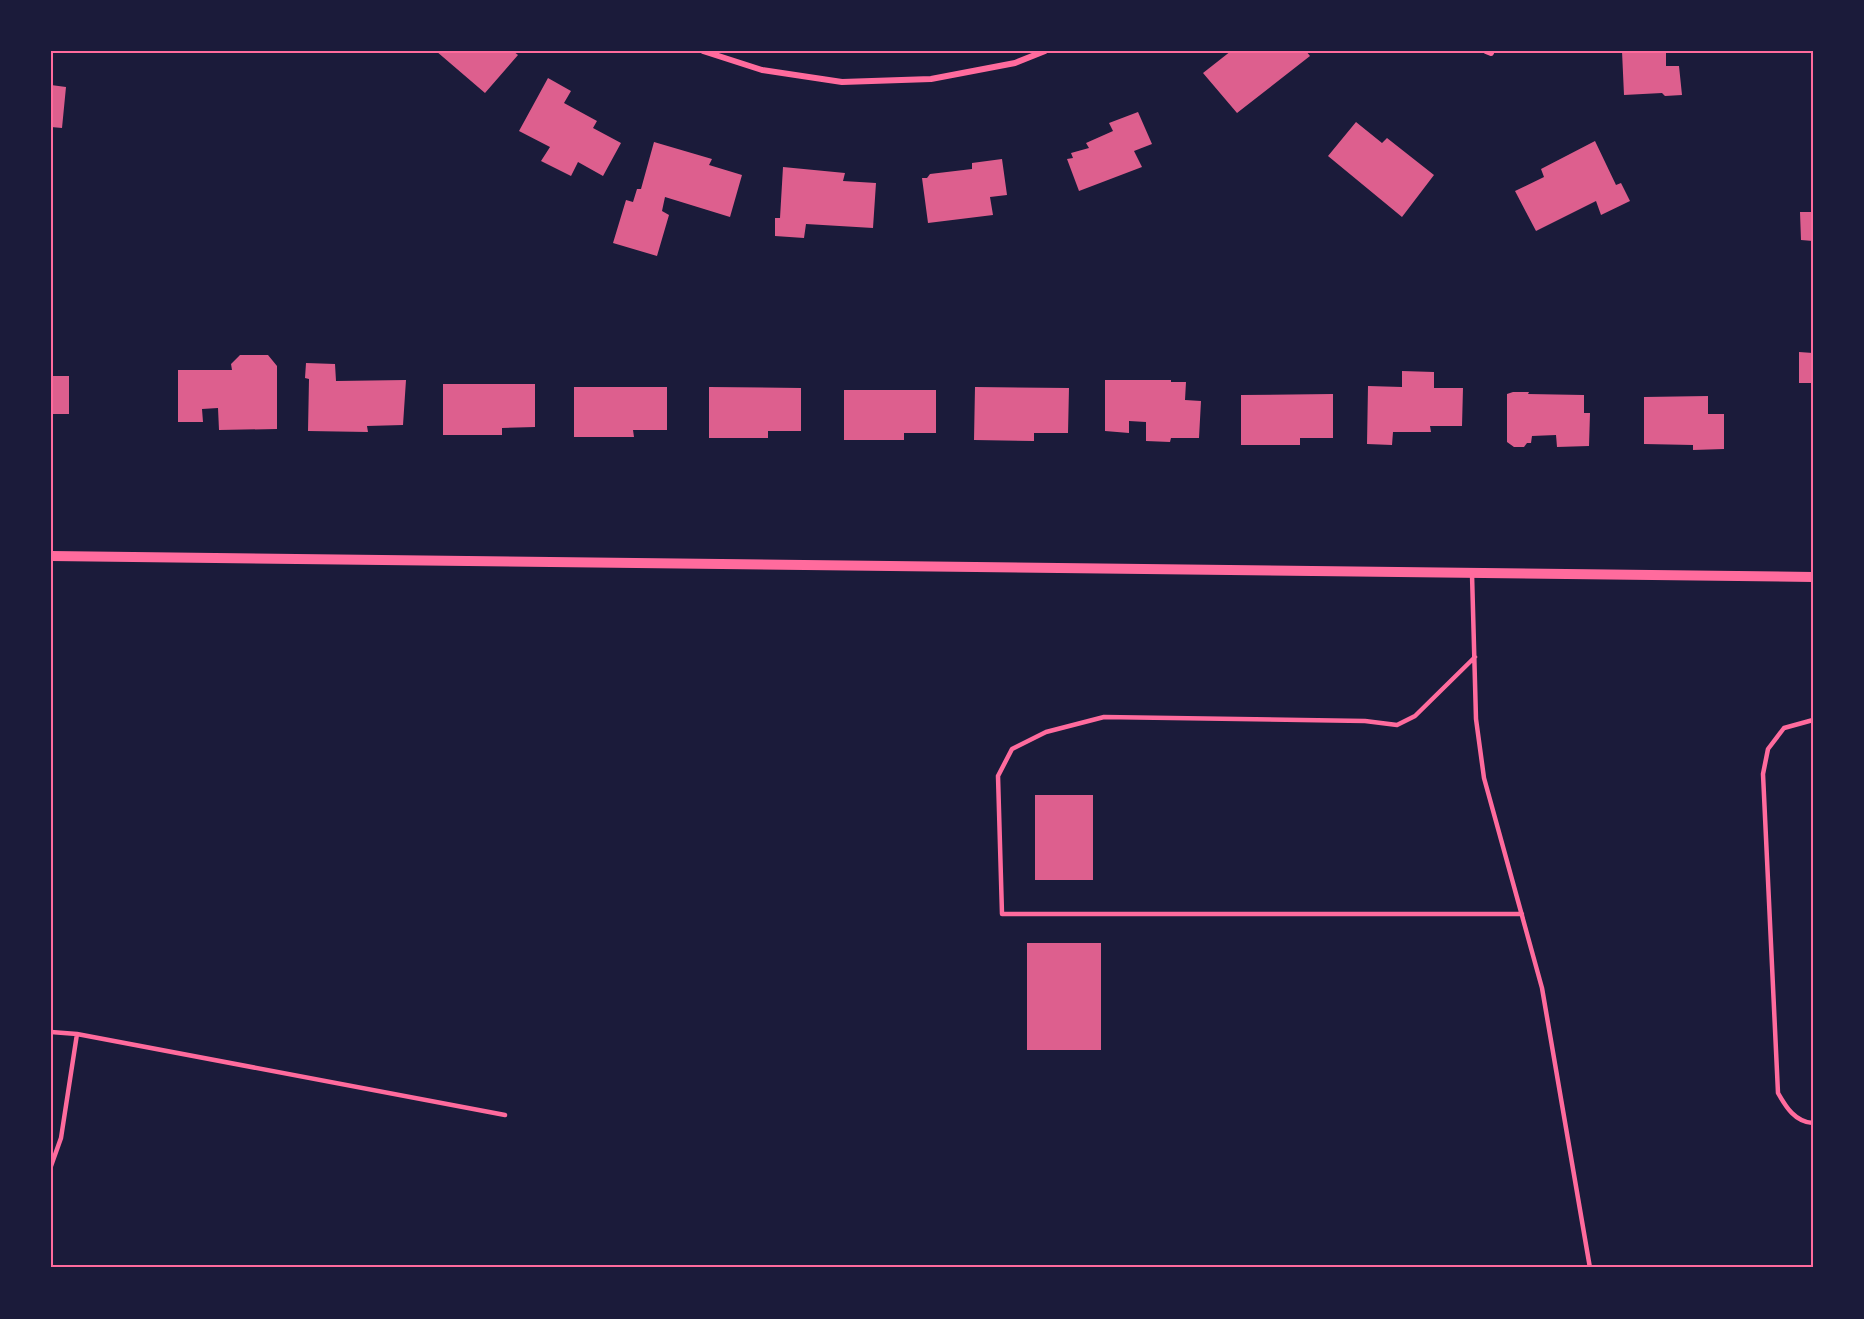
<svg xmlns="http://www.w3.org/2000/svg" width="1864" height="1319" font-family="Signika,sans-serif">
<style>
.building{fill:#dd5f8e}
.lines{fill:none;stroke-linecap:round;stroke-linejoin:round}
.service{stroke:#ff6b9d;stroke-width:4.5}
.minor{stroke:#ff6b9d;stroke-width:6}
.tertiary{stroke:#ff6b9d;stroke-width:10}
.neatline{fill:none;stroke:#ff6b9d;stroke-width:2}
</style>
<rect width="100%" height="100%" fill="#1b1b3a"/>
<!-- building -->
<path class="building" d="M436 51H513L518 55 485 93Z
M1231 51H1306L1310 56 1237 113 1203 73Z
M1622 51H1666V66H1679L1682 95 1665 96 1662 93 1624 95Z
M548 78 571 91 564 103 597 121 593 128 621 143 603 176 578 162 571 176 541 161 550 147 519 131Z
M51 85 66 87 62 128 51 127Z
M1138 112 1152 144 1134 151 1142 167 1079 191 1067 159 1073 158 1071 153 1089 148 1086 143 1113 131 1109 123Z
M1356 122 1382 143 1387 138 1434 175 1402 217 1328 156Z
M1595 141 1616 185 1621 183 1630 201 1601 215 1596 201 1536 231 1515 191 1544 177 1541 169Z
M654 142 712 159 709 165 742 175 730 217 665 197 662 211 669 215 657 256 613 243 626 200 633 202 637 189H641Z
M1002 159 1007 195 990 197 993 215 928 223 922 178H927L930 174 972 169V163Z
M783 167 845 173 843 181 876 183 873 228 806 224 804 238 775 236V218H780Z
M1800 212H1813V241L1801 240Z
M1799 352 1813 353V383H1799Z
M240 355H268L277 366V429L219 430 218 408 202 409 203 422H178V370H232L231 364Z
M306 363 335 364 336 381 406 380 403 425 367 426 368 432 308 431 309 379 305 378Z
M1402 371 1434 372V388H1463L1462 426H1430L1431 432H1393L1392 445 1367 444 1368 386 1402 387Z
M51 376H69V414H51Z
M1105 380H1171V382H1186L1185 400 1201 401 1199 438H1171L1170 442 1146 441V422L1129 421V433L1105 431Z
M443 384H535V427L502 428V435H443Z
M574 387H667V430H633L634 437H574Z
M709 387 801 388V431H768V438H709Z
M975 387 1069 388 1068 433H1034V441L974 440Z
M844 390H936V433H904V440H844Z
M1513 392H1529L1528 394 1584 395V413H1590L1589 446 1557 447 1556 435 1532 436 1531 443H1527L1524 447H1514L1507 442V394Z
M1333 394V438H1300V445H1241V395Z
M1708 396V414H1724V449L1693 450V445L1644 444V397Z
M1035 795H1093V880H1035Z
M1027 943H1101V1050H1027Z"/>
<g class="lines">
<!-- service -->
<path class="service" d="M1472 574 1476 719 1484 778 1542 988 1590 1268
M1475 657 1415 716 1397 725 1365 721 1104 717 1046 732 1012 749 998 776 1002 914H1522
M1813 720 1784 728 1768 749 1763 774 1778 1093C1786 1107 1795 1122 1813 1123
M51 1032 77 1034
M51 1166 61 1138 77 1034 505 1115"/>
<!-- minor -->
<path class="minor" d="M703 51 762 70 842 82 931 79 1015 63 1045 51
M1486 51 1491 53"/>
<!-- tertiary -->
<path class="tertiary" d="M51 556 1813 577"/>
</g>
<!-- border -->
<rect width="1864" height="1319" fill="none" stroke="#1b1b3a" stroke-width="105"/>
<rect x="52" y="52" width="1760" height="1214" class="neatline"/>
</svg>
